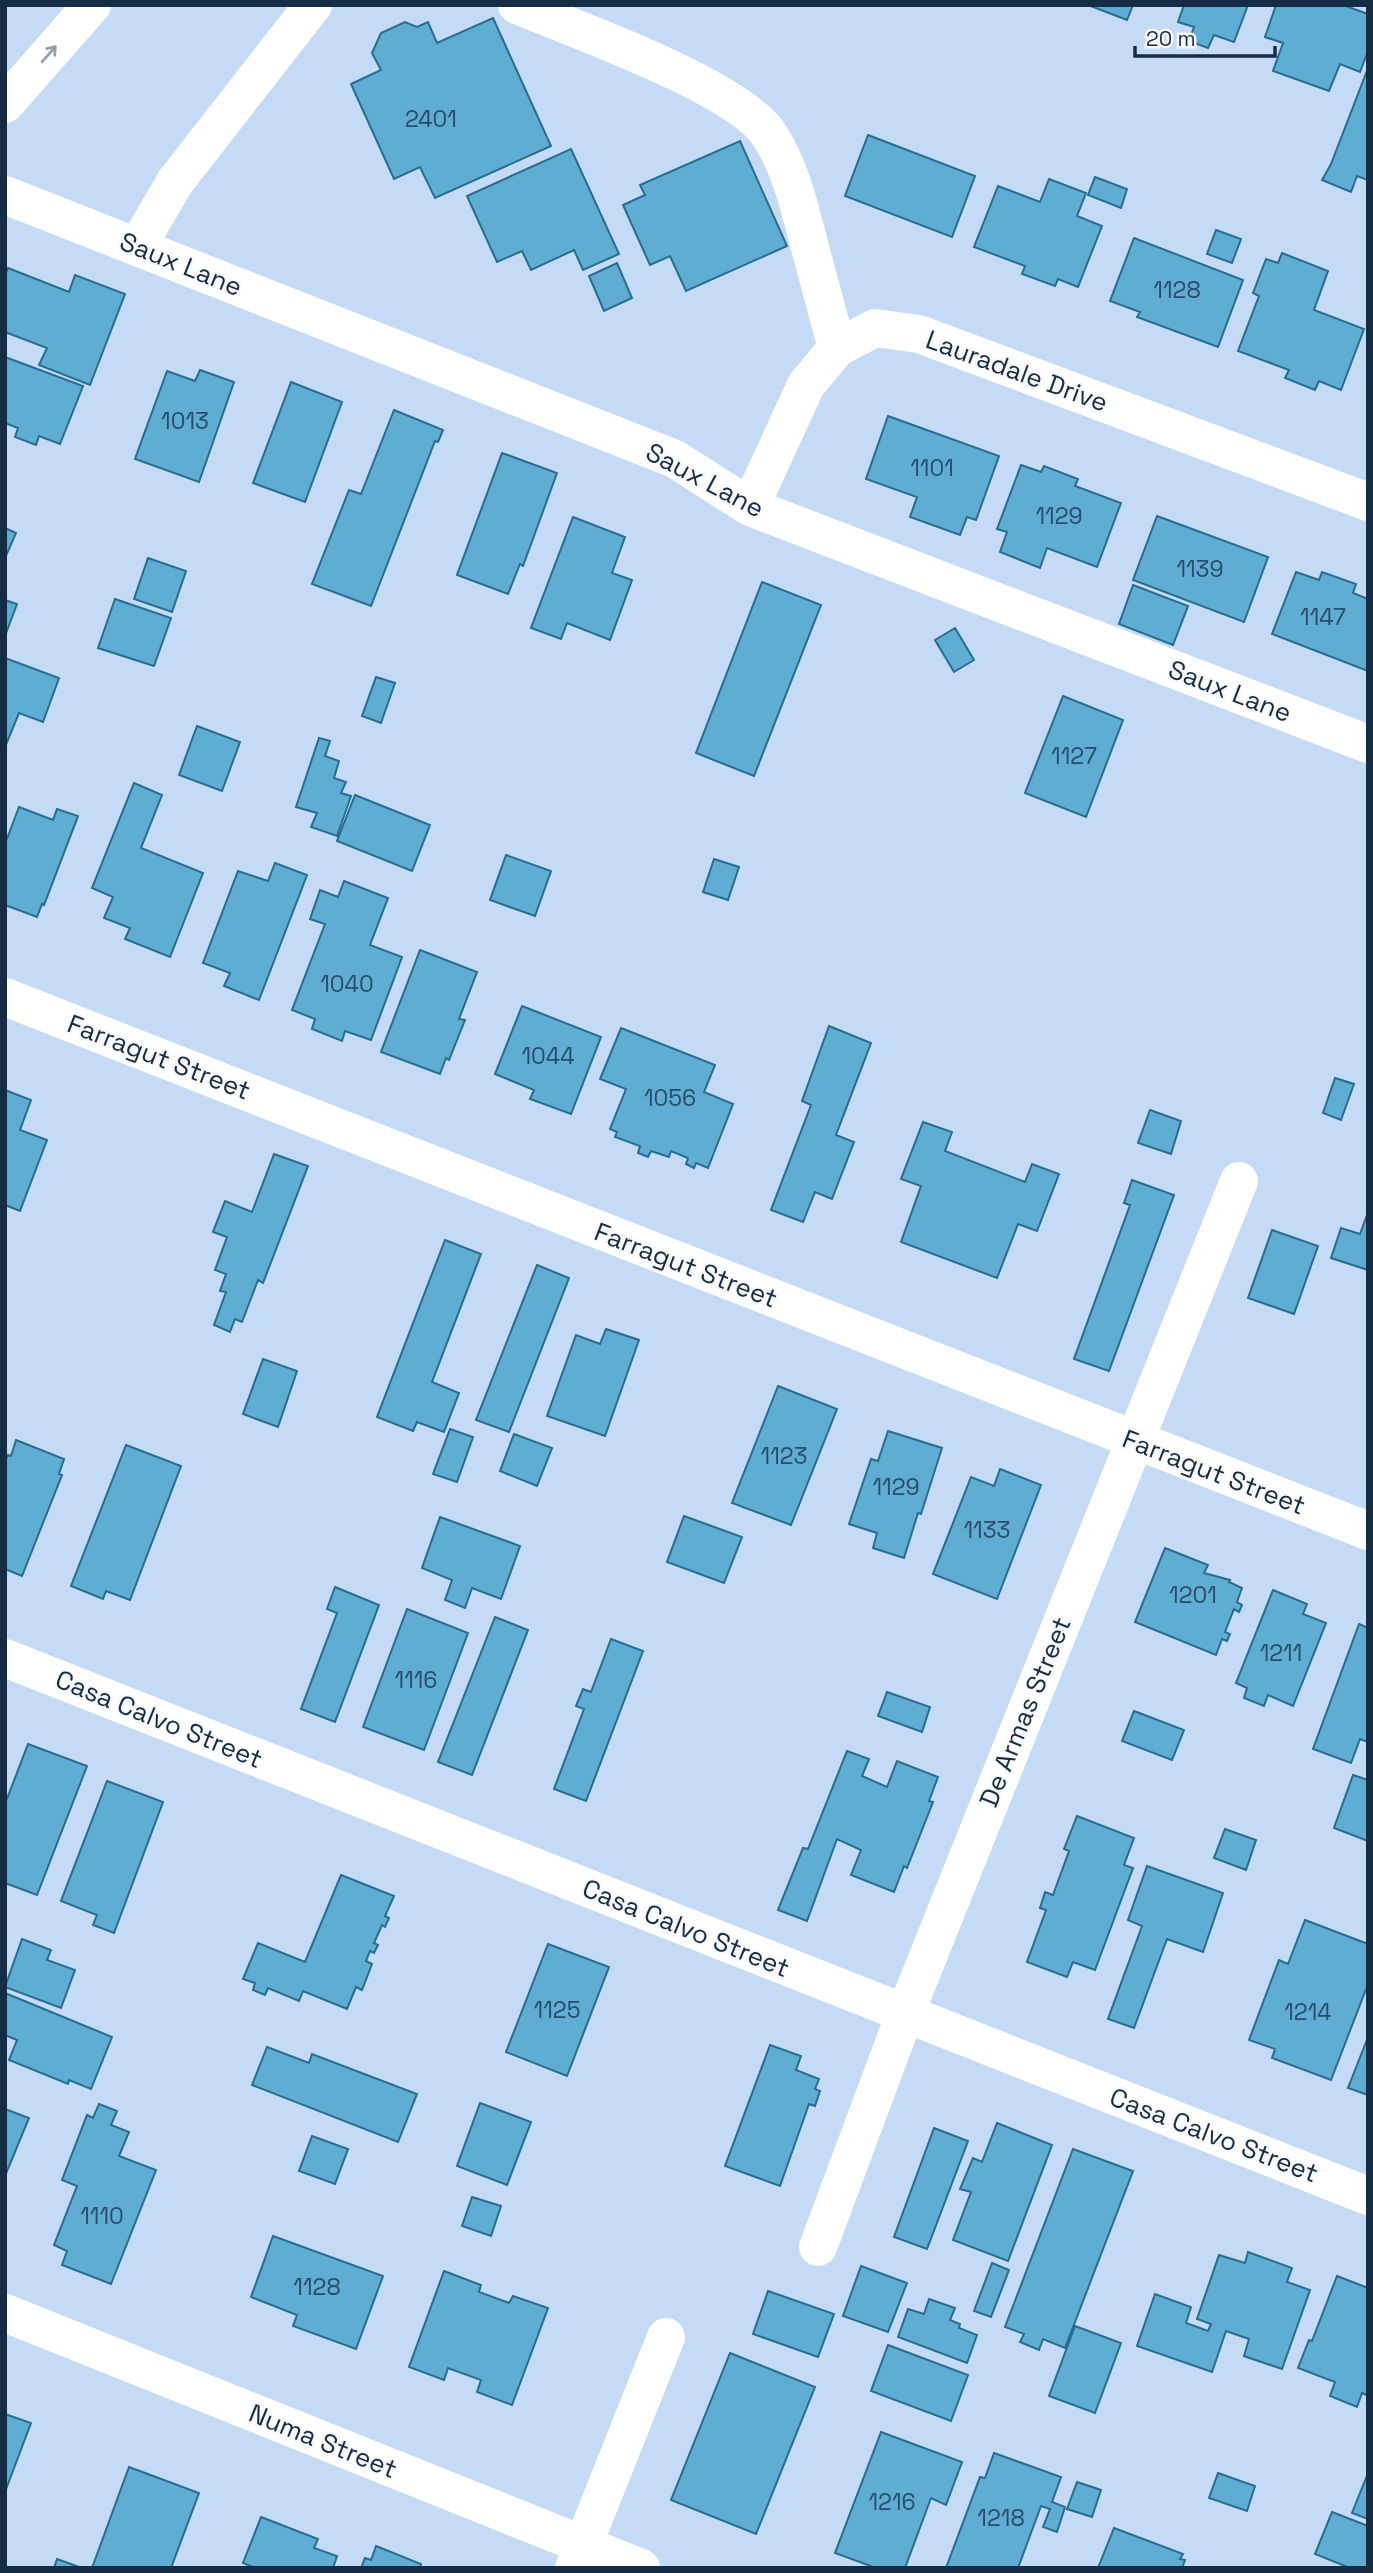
<svg xmlns="http://www.w3.org/2000/svg" width="1373" height="2573" font-family="'Space Grotesk',sans-serif">
<style>
.building{fill:#60add4;stroke:#266d8f;stroke-width:2}
.lines{fill:none;stroke-linecap:round;stroke-linejoin:round}
.minor{stroke:#fff;stroke-width:38}
.major{stroke:#fff;stroke-width:38}
.oneway{stroke:#96a0ab}
.labels{text-anchor:middle;dominant-baseline:central;stroke-width:5;stroke-linejoin:round;paint-order:stroke}
.number-label{font-size:23px;fill:#284c69}
.street-label{font-size:26px;fill:#152c45;stroke:#f9f9f9}
</style>
<rect width="100%" height="100%" fill="#c5dbf5"/>
<!-- building -->
<path class="building" d="M1088 5H1133L1127 20Z
M1184 5H1248L1234 42 1214 35 1208 48 1189 41 1194 27 1178 22Z
M1276 5H1343L1368 14V51L1360 72 1340 64 1329 91 1273 71 1283 43 1265 37Z
M493 18 551 146 435 198 420 167 394 179 351 84 381 70 372 53 381 33 405 22 417 27 428 22 437 43Z
M1368 68V180L1357 176 1351 192 1322 180 1331 164Z
M868 135 975 176 952 237 845 196Z
M740 141 787 246 686 291 670 256 650 265 623 205 645 195 640 185Z
M571 149 619 254 583 270 574 250 531 270 522 251 497 262 467 196Z
M1095 177 1127 189 1121 208 1088 195Z
M1049 179 1086 193 1077 216 1102 226 1078 287 1058 279 1055 286 1022 274 1025 266 974 247 998 186 1040 202Z
M1216 230 1241 239 1232 263 1207 254Z
M1134 238 1243 280 1218 347 1137 317 1140 312 1110 301Z
M1282 253 1328 271 1314 310 1364 329 1341 390 1319 381 1315 390 1285 378 1289 370 1238 351 1259 296 1253 293 1266 259 1278 263Z
M617 263 632 298 604 311 589 276Z
M8 268 69 292 75 275 125 294 90 385 39 365 47 348 5 332V275Z
M5 357 83 386 60 444 39 436 36 445 15 437 18 428 5 423Z
M200 370 234 382 199 482 135 459 167 371 195 381Z
M291 382 342 402 305 502 253 483Z
M394 410 443 430 438 442 435 441 371 606 312 584 349 490 361 494Z
M888 416 999 456 976 520 967 517 960 535 910 517 917 497 866 479Z
M502 453 557 473 523 566 520 564 508 594 457 575Z
M1021 465 1041 472 1044 466 1078 479 1075 486 1121 503 1097 567 1047 548 1040 568 1000 552 1007 532 997 529Z
M1157 516 1268 557 1244 622 1133 580Z
M573 517 625 537 612 573 632 580 610 640 567 623 561 639 531 628Z
M5 528 16 533 5 558Z
M148 558 186 571 172 612 134 599Z
M1296 572 1319 580 1322 572 1356 584 1353 593 1368 599V671L1272 634Z
M762 582 821 605 754 776 696 753Z
M1133 585 1188 606 1173 645 1119 624Z
M115 599 171 618 154 666 98 648Z
M5 600 17 604 5 636Z
M955 628 974 660 954 672 935 640Z
M5 658 59 678 43 722 19 713 5 747Z
M376 677 395 683 381 723 362 716Z
M1063 696 1123 720 1086 817 1025 793Z
M197 726 240 742 222 791 179 775Z
M319 738 330 741 325 756 339 761 334 778 346 782 341 793 351 796 337 836 311 827 317 813 296 807Z
M134 783 162 795 141 848 203 873 170 957 125 939 130 928 104 918 113 897 92 888Z
M355 795 430 825 412 871 337 841Z
M19 807 53 820 57 809 78 816 44 905 42 904 37 917 5 905V844Z
M506 855 551 871 535 916 490 900Z
M714 859 739 867 728 900 703 892Z
M275 863 307 875 259 1000 224 986 230 973 203 963 238 871 268 881Z
M344 881 388 898 370 945 402 957 371 1040 345 1031 342 1041 312 1029 315 1019 292 1010 325 924 310 919 320 890 338 897Z
M420 950 477 972 459 1019 465 1020 449 1060 446 1058 440 1074 381 1052Z
M522 1006 601 1037 571 1114 530 1099 534 1090 495 1074Z
M829 1026 871 1043 836 1135 854 1142 832 1199 815 1192 803 1222 771 1210 811 1105 802 1101Z
M621 1028 715 1065 704 1092 733 1104 708 1168 696 1163 694 1168 686 1164 688 1158 671 1151 669 1157 651 1151 648 1157 638 1153 640 1146 615 1137 617 1132 610 1129 626 1089 600 1079Z
M1335 1078 1354 1084 1341 1120 1323 1113Z
M5 1090 31 1100 20 1130 47 1140 20 1211 5 1205Z
M1150 1110 1181 1121 1171 1154 1138 1143Z
M923 1122 952 1132 945 1151 1025 1182 1032 1164 1059 1174 1037 1231 1018 1224 997 1278 901 1242 921 1186 901 1179Z
M274 1154 308 1166 263 1283 258 1280 242 1322 235 1319 230 1332 214 1325 226 1292 220 1291 226 1274 215 1270 227 1237 213 1232 225 1201 252 1212Z
M1132 1180 1174 1195 1109 1371 1074 1359 1130 1205 1124 1203Z
M1367 1215 1368 1270 1331 1258 1341 1228 1360 1234Z
M1272 1230 1318 1246 1294 1314 1248 1298Z
M445 1240 481 1254 432 1382 459 1393 444 1432 417 1422 413 1431 377 1417Z
M537 1265 569 1278 509 1432 476 1420Z
M606 1329 639 1340 605 1436 547 1416 576 1335 600 1344Z
M263 1359 297 1371 278 1427 243 1414Z
M778 1386 837 1409 791 1525 732 1503Z
M450 1429 473 1437 457 1482 433 1474Z
M888 1431 942 1448 921 1514 918 1513 904 1558 873 1548 877 1533 849 1524 871 1459 878 1461Z
M514 1434 552 1448 537 1486 500 1471Z
M16 1440 64 1459 59 1474 62 1475 22 1576 5 1569V1461L8 1455 11 1456Z
M126 1445 181 1466 130 1600 106 1591 103 1599 71 1586Z
M1000 1469 1041 1485 997 1599 933 1574 971 1477 994 1486Z
M684 1516 742 1537 724 1583 667 1562Z
M440 1517 520 1546 501 1599 472 1588 465 1608 445 1600 452 1580 422 1568Z
M1165 1548 1208 1565 1204 1573 1230 1580 1229 1582 1242 1588 1237 1602 1242 1605 1239 1612 1234 1609 1225 1632 1230 1634 1227 1641 1222 1639 1216 1655 1135 1622Z
M335 1587 379 1605 335 1722 301 1709 337 1613 327 1609Z
M1273 1590 1307 1604 1303 1614 1326 1623 1293 1706 1268 1695 1264 1706 1244 1698 1247 1688 1236 1683Z
M407 1609 468 1633 424 1750 363 1727Z
M495 1617 528 1630 472 1775 438 1762Z
M1359 1624 1368 1628V1742L1360 1739 1351 1763 1313 1749Z
M611 1639 643 1651 586 1801 554 1789 584 1709 576 1706 583 1689 591 1692Z
M887 1692 930 1707 922 1732 878 1716Z
M1134 1711 1184 1730 1172 1760 1122 1741Z
M28 1744 87 1766 37 1895 5 1883V1804Z
M847 1751 869 1759 862 1776 887 1787 897 1761 938 1777 929 1801 933 1802 907 1868 904 1866 894 1892 851 1875 861 1850 837 1839 807 1921 778 1910 803 1848 808 1849Z
M1353 1775 1368 1780V1841L1334 1828Z
M107 1781 163 1802 114 1933 93 1925 97 1915 61 1901Z
M1077 1816 1134 1838 1124 1865 1133 1868 1095 1970 1073 1962 1067 1977 1027 1962 1046 1910 1040 1908 1045 1892 1053 1895 1069 1851 1064 1849Z
M1225 1829 1256 1840 1246 1870 1214 1858Z
M1147 1866 1223 1893 1203 1952 1167 1939 1134 2028 1108 2019 1142 1926 1128 1920Z
M341 1875 394 1896 385 1916 389 1918 385 1927 382 1925 374 1943 378 1945 374 1953 370 1951 366 1961 372 1964 362 1990 356 1987 347 2009 303 1991 299 2001 268 1988 265 1995 253 1990 255 1983 243 1979 258 1943 305 1962Z
M1305 1920 1368 1944V1984L1331 2080 1272 2058 1275 2049 1249 2040 1279 1960 1288 1964Z
M22 1939 51 1950 47 1960 75 1970 61 2008 5 1987Z
M548 1944 609 1967 567 2076 506 2052Z
M5 1993 112 2037 91 2089 69 2080 68 2084 9 2060 17 2040 5 2035Z
M1368 2037V2095L1348 2088Z
M770 2045 801 2056 796 2070 819 2079 815 2089 820 2091 815 2106 809 2104 780 2186 725 2166Z
M267 2047 309 2063 312 2054 417 2094 398 2142 252 2085Z
M480 2103 531 2122 507 2185 457 2166Z
M99 2104 117 2111 111 2125 129 2132 119 2156 156 2170 111 2284 62 2265 67 2251 54 2245 77 2186 62 2180 87 2115 93 2118Z
M5 2109 29 2118 5 2176Z
M997 2123 1052 2145 1008 2261 953 2240 971 2192 960 2189 973 2158 982 2162Z
M934 2128 968 2141 927 2249 894 2237Z
M312 2136 348 2149 335 2184 299 2171Z
M1073 2149 1133 2171 1065 2348 1043 2339 1039 2350 1020 2342 1024 2334 1005 2327Z
M472 2197 501 2206 491 2236 462 2226Z
M273 2236 383 2276 356 2349 293 2326 297 2315 251 2297Z
M1248 2252 1292 2268 1287 2282 1310 2290 1282 2369 1244 2356 1249 2339 1226 2331 1212 2372 1137 2346 1155 2294 1191 2307 1186 2323 1208 2331 1211 2324 1197 2319 1219 2255 1245 2263Z
M992 2263 1009 2270 991 2317 974 2311Z
M861 2266 907 2283 888 2332 843 2316Z
M444 2271 481 2285 479 2292 509 2303 513 2296 548 2308 512 2405 477 2392 481 2380 448 2368 444 2380 409 2367Z
M1337 2276 1368 2288V2391L1366 2395 1362 2393 1357 2407 1330 2396 1335 2382 1298 2368 1309 2340 1312 2341Z
M768 2291 834 2314 818 2357 753 2334Z
M929 2299 955 2308 950 2320 960 2324 959 2328 977 2335 967 2363 898 2337 908 2309 924 2314Z
M1075 2326 1121 2343 1095 2413 1049 2396Z
M888 2345 968 2375 951 2421 871 2391Z
M730 2353 815 2387 756 2534 671 2500Z
M5 2414 31 2423 5 2492Z
M881 2432 962 2462 946 2505 931 2498 905 2568H876L835 2553Z
M994 2453 1061 2477 1052 2502 1065 2507 1057 2532 1043 2527 1050 2509 1041 2506 1018 2568H946L980 2477 985 2478Z
M129 2467 199 2493 171 2568H92Z
M1218 2473 1255 2486 1247 2511 1209 2498Z
M1368 2473V2519L1352 2513Z
M1077 2482 1101 2490 1092 2517 1067 2509Z
M1332 2512 1368 2526V2568H1350L1315 2554Z
M261 2517 318 2539 314 2548 337 2556 333 2568H255L243 2563Z
M1114 2528 1183 2554 1180 2559 1185 2560 1182 2568H1098Z
M376 2546 421 2564 420 2568H361L365 2558 371 2560Z
M57 2559 82 2568H54Z"/>
<g class="lines">
<!-- minor -->
<path class="minor" d="M517 5C574 29 740 87 770 136 790 167 799 205 808 240 818 276 827 312 837 348
M5 195 675 459 750 507 1368 744
M137 247 175 182 313 5
M750 507 806 385 837 348 875 328 919 334 1368 502
M5 997 1368 1531
M5 1658 1368 2196
M818 2247 905 2014 1239 1181
M5 2313 641 2568
M574 2568 666 2337"/>
<!-- major -->
<path class="major" d="M5 104 92 5"/>
</g>
<!-- one-way arrows -->
<defs><path id="oneway-shaft" d="M-6 0H5M1.5-3L5.5 0L1.5 3" fill="none" stroke-width="1.6" stroke-linecap="round" stroke-linejoin="round" transform="scale(1.75)"/></defs>
<use class="oneway" href="#oneway-shaft" transform="translate(49 54) rotate(-49)"/>
<g class="labels">
<!-- number labels -->
<g class="number-label">
<text x="431" y="119">2401</text>
<text x="1177" y="290">1128</text>
<text x="185" y="421">1013</text>
<text x="932" y="468">1101</text>
<text x="1059" y="516">1129</text>
<text x="1200" y="569">1139</text>
<text x="1323" y="617">1147</text>
<text x="1074" y="756">1127</text>
<text x="347" y="984">1040</text>
<text x="548" y="1056">1044</text>
<text x="670" y="1098">1056</text>
<text x="784" y="1456">1123</text>
<text x="896" y="1487">1129</text>
<text x="987" y="1530">1133</text>
<text x="1193" y="1595">1201</text>
<text x="1281" y="1653">1211</text>
<text x="416" y="1680">1116</text>
<text x="557" y="2010">1125</text>
<text x="1308" y="2012">1214</text>
<text x="102" y="2216">1110</text>
<text x="317" y="2287">1128</text>
<text x="892" y="2502">1216</text>
<text x="1001" y="2518">1218</text>
</g>
<!-- street labels -->
<g class="street-label">
<text transform="translate(181 264) rotate(22)">Saux Lane</text>
<text transform="translate(1017 371) rotate(20)">Lauradale Drive</text>
<text transform="translate(705 480) rotate(28)">Saux Lane</text>
<text transform="translate(1230 691) rotate(21)">Saux Lane</text>
<text transform="translate(159 1057) rotate(21)">Farragut Street</text>
<text transform="translate(686 1265) rotate(21)">Farragut Street</text>
<text transform="translate(1214 1472) rotate(21)">Farragut Street</text>
<text transform="translate(1025 1712) rotate(-68)">De Armas Street</text>
<text transform="translate(159 1719) rotate(22)">Casa Calvo Street</text>
<text transform="translate(686 1928) rotate(22)">Casa Calvo Street</text>
<text transform="translate(1214 2135) rotate(21)">Casa Calvo Street</text>
<text transform="translate(323 2441) rotate(22)">Numa Street</text>
</g>
</g>
<!-- border -->
<rect width="1373" height="2573" fill="none" stroke="#152c45" stroke-width="14"/>
<!-- scale -->
<path d="M1135 46v10h140v-10" fill="none" stroke="#152c45" stroke-width="3.5"/>
<text x="1146" y="46" font-size="21" fill="#152c45" stroke="#f9f9f9" stroke-width="5" paint-order="stroke">20 m</text>
</svg>
